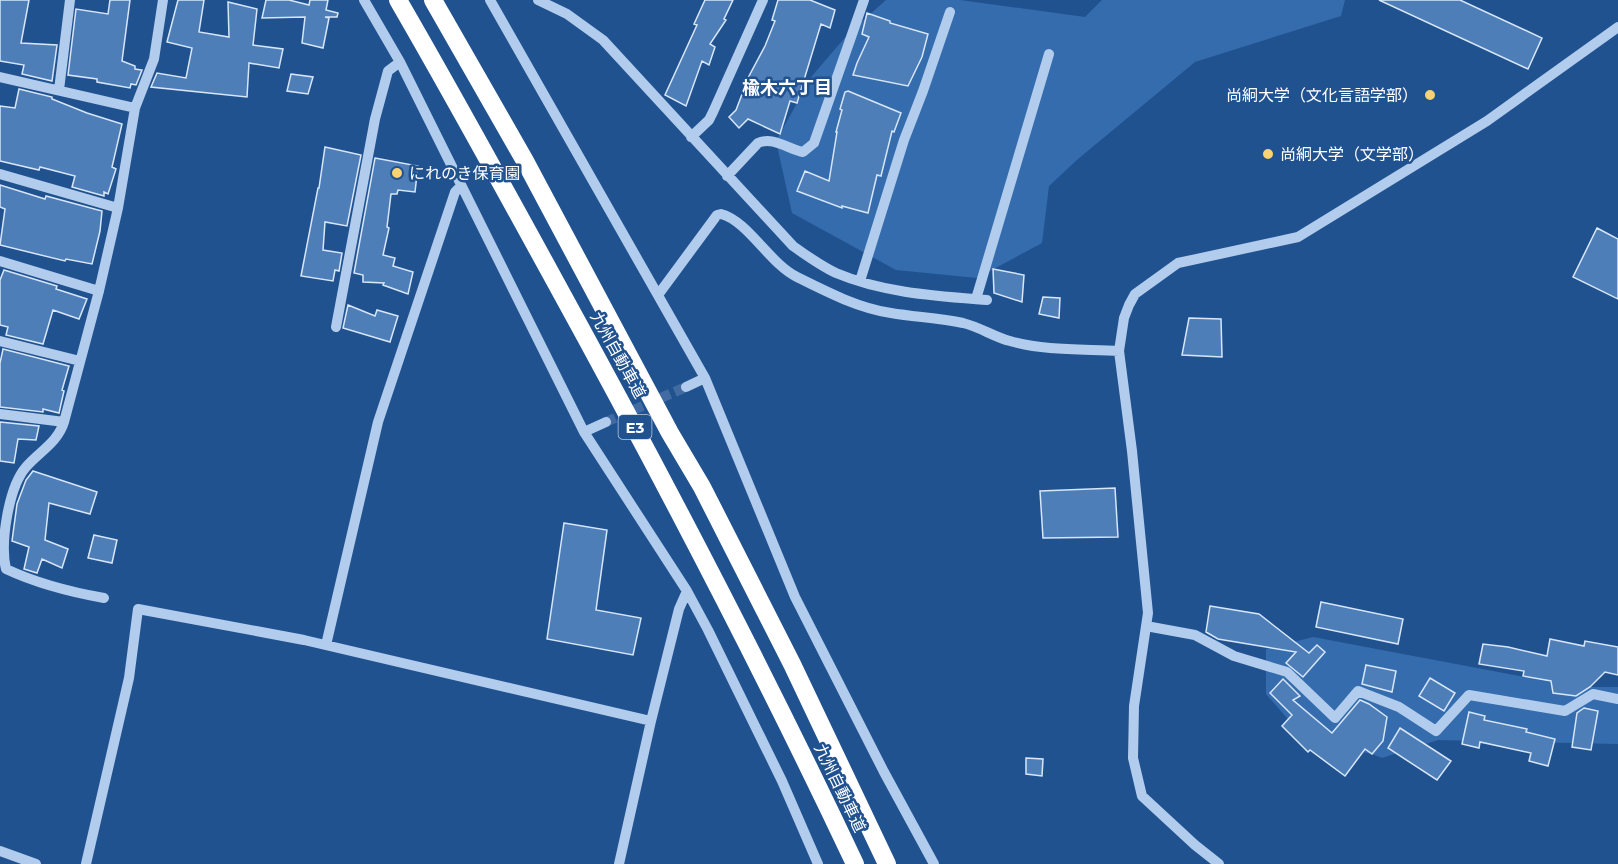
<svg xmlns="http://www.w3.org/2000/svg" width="1618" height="864" font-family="Montserrat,'Noto Sans JP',sans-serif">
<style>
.green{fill:#346cad}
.building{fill:#4e7eb8;stroke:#d7e6f9;stroke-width:1.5}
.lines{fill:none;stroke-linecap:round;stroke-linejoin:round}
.minor-tunnel{stroke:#426ca1;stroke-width:10;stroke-dasharray:10 5;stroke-linecap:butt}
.minor{stroke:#b1cced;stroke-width:10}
.highway{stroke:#fff;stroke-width:18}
.poi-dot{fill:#f9d272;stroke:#215290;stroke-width:2}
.labels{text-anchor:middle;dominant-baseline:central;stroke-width:5;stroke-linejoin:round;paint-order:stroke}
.shield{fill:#215290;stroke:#bccbde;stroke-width:1.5}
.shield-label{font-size:15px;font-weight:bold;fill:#fff}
.poi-label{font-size:16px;fill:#fff;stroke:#215290;text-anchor:start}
.street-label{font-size:16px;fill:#fff;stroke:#215290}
.neighbourhood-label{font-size:18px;font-weight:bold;fill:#fff;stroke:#215290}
</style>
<rect width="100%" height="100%" fill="#215290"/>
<!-- green -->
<path class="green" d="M886 0H960L1085 17 1102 0H1345L1341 16 1195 62 1078 159 1049 186 1042 243 977 278 896 270 792 213 776 141 812 76 848 34Z
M1313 637 1577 687H1618V744L1438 740 1382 758 1372 754 1306 740 1266 694V649Z"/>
<!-- building -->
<path class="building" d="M0 0H29L21 43 57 45 52 81 22 74 24 65 0 61Z
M110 0H130L122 61 135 66V69L142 70 136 85 131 84 130 88 97 82V79L68 75 76 9 108 14Z
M178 0H204L199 32 229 37 228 2 257 9 253 45 283 49 279 68 249 63 247 97 151 87 157 73 186 78 192 48 167 42Z
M266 0H289L309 5 310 0H328L326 10 338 13 337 17H325L329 18 323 48 302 43 305 17 262 18Z
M705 0H733L724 19 726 20 710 44 715 47 709 65 702 61 686 106 665 95 697 25 694 24Z
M778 0H810L835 10 830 28 821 24 797 103 790 101 780 134 748 119 739 128 729 117 736 110 749 76 765 46 775 21 772 20Z
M1379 0H1460L1542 38 1528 69Z
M867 13 890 21V23L928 34 922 57 908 86 853 75 857 63 869 37 862 34Z
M291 74 313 77 308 94 287 91Z
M19 89 52 97V99L87 113 122 124 112 167 116 169 108 194 104 192V196L72 187 75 176 40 167 39 170 0 161V106L15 108Z
M848 91 901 113 894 132 892 131 881 176 877 175 868 213 842 206V208L797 191 805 171 829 181 837 132H836L842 110 840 109 845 92Z
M325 147 361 155 347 226 325 222 323 250 342 253 339 271 335 270 333 281 301 276 318 188H319Z
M375 158 418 166 415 192 398 190 397 194H391L387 227 389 228 383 255 395 258 393 266 413 272 408 294 383 285 384 283 363 282V275L354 273Z
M0 185 45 199 46 196 102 211 100 231 92 264 66 259 65 261 0 245 5 209 0 207Z
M1597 228 1618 239V299L1573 277Z
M993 269 1024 275 1022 302 994 293Z
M4 270 57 286 56 289 87 299 79 319 53 310 43 344 6 335 8 327 0 325V280Z
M1043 297 1060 298 1059 318 1039 314Z
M348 305 375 316 377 310 398 316 390 342 343 328Z
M1189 318 1221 319 1222 357 1182 355Z
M3 349 69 366 62 390 64 391 59 413 43 409V412L0 407V363Z
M0 422 39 426 36 440 18 439 14 463 0 461Z
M33 471 97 492 90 514 49 503 45 540 68 549 62 568 42 559 37 573 24 569 29 547 12 541 17 504 26 480Z
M1115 488 1118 537 1043 538 1040 491Z
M564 523 607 530 596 610 641 618 633 655 547 639Z
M94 535 117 540 112 563 88 558Z
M1321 602 1403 619 1398 644 1316 627Z
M1210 606 1259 614 1309 653 1317 645 1325 652 1303 677 1286 663 1296 652 1218 639 1206 632Z
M1550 639 1584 646 1585 641 1618 647V675L1605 672 1590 687 1576 696 1553 693 1551 681 1523 676 1524 671 1479 664 1483 644 1508 647 1547 656Z
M1366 665 1396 671 1392 692 1362 684Z
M1430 678 1455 693 1444 711 1419 696Z
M1283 679 1300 696 1293 700 1332 733 1360 700 1369 704 1387 717 1383 741 1372 754 1365 749 1345 776 1310 750 1308 752 1282 726 1292 715 1270 693Z
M1584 708 1598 711 1591 750 1572 747 1577 713Z
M1469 712 1485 716 1484 720 1527 729 1526 732 1555 739 1548 766 1529 761 1531 753 1480 742 1479 748 1462 744Z
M1400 728 1451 761 1437 780 1388 748Z
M1026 758 1043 759 1042 776 1026 774Z"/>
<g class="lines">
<!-- minor-tunnel -->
<path class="minor-tunnel" d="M606 422 686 387"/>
<!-- minor -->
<path class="minor" d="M364 0 400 62 584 432 687 591 708 630 782 781 818 864
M490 0 705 378 795 597 884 772 934 864
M538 0 567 14 603 40 793 246C807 256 821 266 836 273 883 293 937 296 987 300
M0 77 135 108
M59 90 70 0
M691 137 709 120 713 112 763 0
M0 174 118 208
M727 176 758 143C773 136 788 149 803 152L814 143 864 0
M0 261 99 291
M860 281 904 140 923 91 950 12
M658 295 717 215 721 214C748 221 769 263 797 277 827 292 858 308 891 313 915 317 939 318 963 323 980 327 994 337 1010 341 1045 351 1082 349 1119 351
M976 299 1049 54
M336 327 375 119 388 71 400 62
M0 341 80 361
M686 387 705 378
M0 414 64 422 99 291 118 208 135 108 154 59 163 0
M64 422C58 442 39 452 26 467 8 488 0 544 6 569 38 584 70 592 104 598
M584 432 606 422
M1146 626 1195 635 1234 656 1287 672 1335 718 1358 691 1399 707 1436 731 1469 695 1565 711 1593 694 1618 699
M326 645 378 422 455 192 461 186
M0 851 36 864
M86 864 129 678 138 609 304 640 651 721
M619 864 651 721 679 609 687 591
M1219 864 1195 845 1142 796 1133 758 1134 706 1148 613 1132 451 1119 351 1124 318 1129 305 1135 294 1178 263 1298 237 1487 121 1618 27"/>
<!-- highway -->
<path class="highway" d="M398 0C452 93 504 188 556 283 661 474 762 667 855 864
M433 0 525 161 670 433 702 487 792 664 887 864"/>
</g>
<!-- markers -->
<g class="poi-dot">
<circle cx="1430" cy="95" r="6"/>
<circle cx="1268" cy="154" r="6"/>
<circle cx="397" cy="173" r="6"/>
</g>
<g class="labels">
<!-- shield labels -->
<rect class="shield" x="618.5" y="415" width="33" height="24" rx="4.5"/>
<g class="shield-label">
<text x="635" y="427">E3</text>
</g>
<!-- poi labels -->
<g class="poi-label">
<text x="1418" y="95" text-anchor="end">尚絅大学（文化言語学部）</text>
<text x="1280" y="154">尚絅大学（文学部）</text>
<text x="409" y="173">にれのき保育園</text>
</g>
<!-- street labels -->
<g class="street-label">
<text transform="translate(618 355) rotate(61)">九州自動車道</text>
<text transform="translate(840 788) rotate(64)">九州自動車道</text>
</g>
<!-- neighbourhood labels -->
<g class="neighbourhood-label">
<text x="787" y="88">楡木六丁目</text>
</g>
</g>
</svg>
